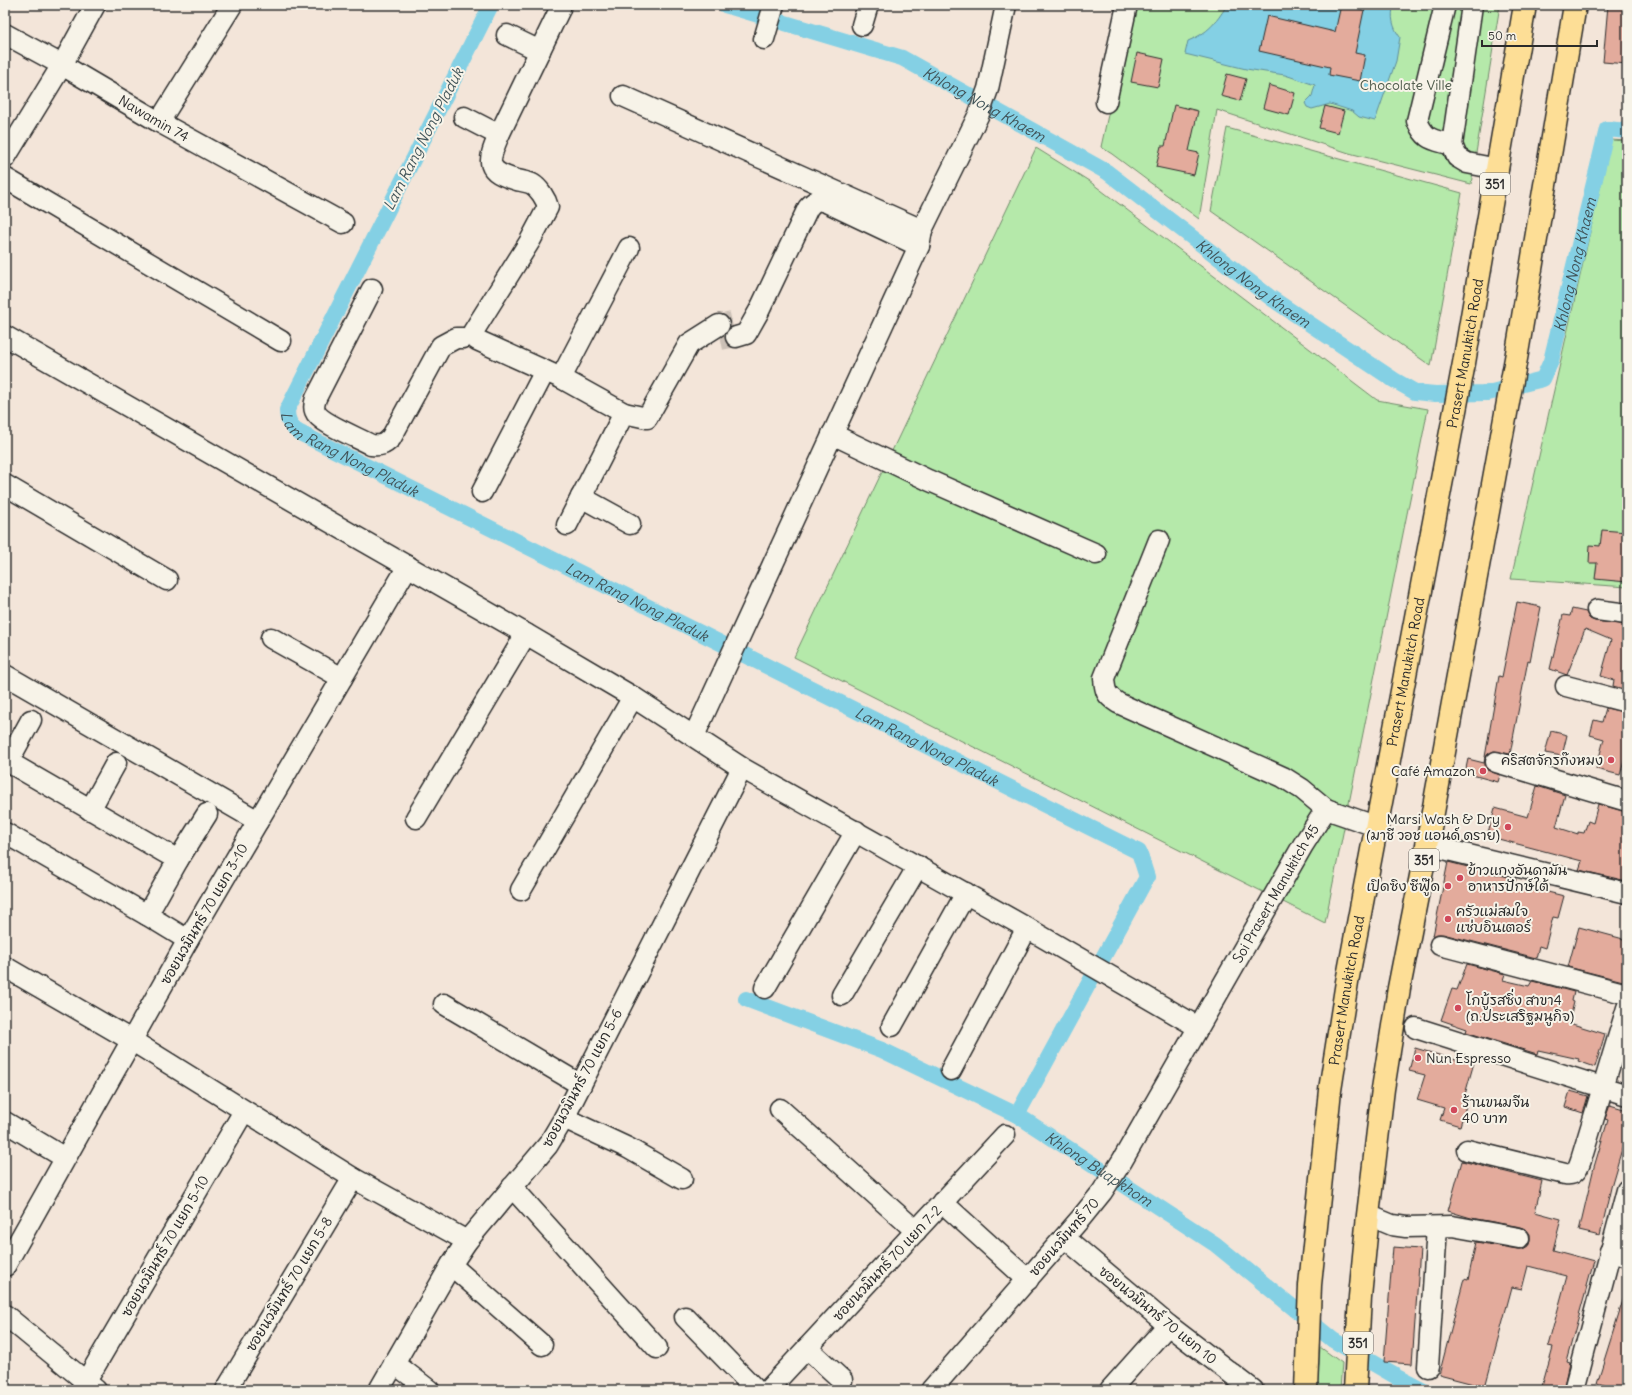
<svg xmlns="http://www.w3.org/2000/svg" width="1632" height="1395" font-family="Delius,'Playpen Sans Thai',sans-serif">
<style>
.green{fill:#b5e9aa;stroke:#708a6a}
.water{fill:#84d0e4;stroke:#608e9a}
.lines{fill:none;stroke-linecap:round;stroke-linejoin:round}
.canal{stroke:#84d0e4;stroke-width:16}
.building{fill:#e3ab9c;stroke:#2b2b2b}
.minor-tunnel{stroke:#cbc0b6;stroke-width:20;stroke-dasharray:20 10;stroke-linecap:butt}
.minor-casing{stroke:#2b2b2b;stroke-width:23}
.major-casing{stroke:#2b2b2b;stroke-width:25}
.minor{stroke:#f7f3e8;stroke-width:20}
.major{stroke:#fdde96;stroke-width:22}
.poi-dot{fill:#d1495b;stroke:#f7f3e8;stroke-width:1.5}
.labels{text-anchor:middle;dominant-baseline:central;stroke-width:4;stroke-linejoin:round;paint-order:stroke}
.shield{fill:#f7f3e8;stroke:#686764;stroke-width:1}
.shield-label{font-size:13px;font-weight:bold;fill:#2b2b2b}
.park-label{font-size:14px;fill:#4e5a4b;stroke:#f7f3e8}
.street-label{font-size:14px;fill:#2b2b2b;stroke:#f7f3e8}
.poi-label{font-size:14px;fill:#2b2b2b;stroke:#f7f3e8;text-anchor:start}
.water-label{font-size:15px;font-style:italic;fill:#415459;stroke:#f7f3e8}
</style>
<rect width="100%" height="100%" fill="#f3e5d9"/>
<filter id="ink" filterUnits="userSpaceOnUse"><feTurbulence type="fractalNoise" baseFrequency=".025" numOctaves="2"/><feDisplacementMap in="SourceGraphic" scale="8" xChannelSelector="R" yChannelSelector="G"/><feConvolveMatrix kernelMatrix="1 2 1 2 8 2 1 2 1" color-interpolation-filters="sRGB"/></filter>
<g filter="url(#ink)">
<!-- green -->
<path class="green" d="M1132 5H1500L1471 184 1349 153 1217 110 1199 219 1112 154 1101 147Z
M1227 128 1462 193 1431 366 1211 211Z
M1611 140 1627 141V587L1511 579Z
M1036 148 1089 181 1377 400 1428 409 1325 923 794 657Z
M1320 1347 1342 1363 1340 1390H1317Z"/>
<!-- water -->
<path class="water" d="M1227 5H1394C1390 16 1393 28 1400 37L1396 61 1375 121 1359 117 1352 111 1330 104 1312 109 1307 107 1305 103 1312 96 1315 85 1285 75 1246 69 1185 54 1188 41C1208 33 1216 23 1227 5Z"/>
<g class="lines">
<!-- canal -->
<g class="canal">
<path id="s1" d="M491 5 287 410C287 420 290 425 298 432L1139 852 1147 877 1017 1115"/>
<path id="s2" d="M725 5 902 58 1107 172 1271 298 1394 380 1415 392 1435 394 1488 393 1543 379 1551 361 1607 129 1627 131"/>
<path id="s3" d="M746 999 882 1050 1017 1115 1215 1244 1333 1340 1397 1377 1422 1390"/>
</g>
</g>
<!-- building -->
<path class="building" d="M1341 5 1364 10 1355 53 1365 55 1360 81 1329 75 1330 67 1259 51 1267 16 1335 32Z
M1608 5H1627V64L1603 62Z
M1137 53 1164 59 1158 87 1131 82Z
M1227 74 1246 79 1240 101 1221 96Z
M1269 85 1295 93 1289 115 1263 108Z
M1174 105 1198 111 1189 151 1199 153 1194 175 1156 167 1161 146H1165Z
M1325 106 1344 111 1338 133 1319 128Z
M1602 530 1627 532V582L1595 579 1597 563H1589L1590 545 1600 546Z
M1517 602 1541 607 1530 661 1528 660 1510 754 1494 751 1488 754 1485 759V765L1487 770 1500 775 1498 782 1465 773 1468 759 1484 763 1499 676 1502 677Z
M1572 609 1586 612 1590 619 1595 621 1627 625V690L1613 686 1614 680 1601 676 1611 640 1585 629 1567 675 1550 669 1563 615 1570 616Z
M1606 708 1627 713V751L1620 775 1596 769 1604 739 1590 735 1594 720 1602 722Z
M1551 731 1567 735 1562 756 1545 753Z
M1537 786 1565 795 1556 827 1578 834V832L1584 833 1588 821 1593 823 1598 804 1627 812V881L1579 870 1582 861 1487 836 1495 808 1528 817Z
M1448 862 1516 879 1515 884 1564 896 1558 918 1553 917 1545 948 1539 946 1536 958 1443 934H1437L1433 936Z
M1579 927 1627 940V982L1568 967Z
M1467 964 1505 974 1503 980 1529 986 1532 981 1574 992 1572 1001 1574 1002 1569 1023 1605 1034 1595 1067 1578 1061 1579 1059 1538 1050 1537 1054 1466 1032 1467 1029 1441 1020 1452 989 1457 990Z
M1415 1048 1456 1060 1458 1053 1475 1059 1464 1098 1468 1099 1460 1126 1440 1120 1444 1108 1417 1100 1425 1075 1409 1071Z
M1570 1091 1588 1096 1583 1113 1565 1107Z
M1610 1105 1627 1110V1132L1612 1183 1600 1236 1579 1231 1594 1167 1608 1120 1605 1119Z
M1462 1161 1542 1181 1535 1212 1561 1219 1553 1250 1594 1261 1566 1362 1569 1363 1563 1390H1541L1553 1347 1548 1346 1567 1276 1528 1266 1522 1289 1512 1287 1485 1387 1439 1375 1464 1279 1468 1280 1476 1242 1517 1249H1523L1528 1246 1530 1240V1234L1526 1229 1521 1227 1471 1218 1448 1211Z
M1393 1247 1420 1249 1412 1364 1384 1362Z
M1625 1294H1627V1390H1621L1597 1383Z"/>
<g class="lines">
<!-- minor-tunnel -->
<path class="minor-tunnel" d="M719 325 732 322
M721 340 736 337"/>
<!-- minor casing -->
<g class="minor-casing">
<g id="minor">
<path d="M1445 5 1417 121C1426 141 1432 139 1452 145"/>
<path d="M1472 5 1452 145 1457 157 1467 163 1498 169"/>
<path d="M862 25 868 5"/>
<path id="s4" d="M5 34 62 65 159 122 343 223"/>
<path d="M507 35 540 51"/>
<path d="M764 39 774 5"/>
<path d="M623 96 922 230"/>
<path d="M1106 102 1127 5"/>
<path d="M464 117 499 135"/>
<path d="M159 122 232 5"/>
<path d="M5 158 62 65 95 5"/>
<path d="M5 178 281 341"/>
<path d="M372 289 316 398C315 402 313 406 315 411 319 423 359 438 371 445 381 446 384 445 391 438L441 346 456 338H463"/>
<path d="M473 332 530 241 548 207C546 199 539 188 532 184 528 182 521 181 517 180 485 171 487 163 499 135L560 9"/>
<path d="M5 336 526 634 633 697 742 768 1027 928 1198 1027"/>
<path d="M736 337 746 334 759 311 808 208C814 201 817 199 826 202L919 246"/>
<path d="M477 340 561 378 624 413 647 418 689 344 719 325"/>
<path d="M561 378 629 248"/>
<path d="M832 434 928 480 1096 554"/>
<path d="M5 485 167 580"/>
<path d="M482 492 545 371"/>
<path d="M581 497 630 524"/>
<path d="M567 525 624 413"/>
<path d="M1159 540 1104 678C1105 692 1106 695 1118 703L1283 777 1302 789 1326 809 1378 827"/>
<path d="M1597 610 1627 614"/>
<path d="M271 638 342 678"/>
<path d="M5 675 258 821"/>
<path d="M1566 686 1627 702"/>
<path d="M694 736 919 246 922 230 979 114 988 89 1006 5"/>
<path d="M5 760 178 860"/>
<path d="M8 762 31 720"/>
<path d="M1496 762 1627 801"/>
<path d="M90 810 116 763"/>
<path d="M416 818 526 634"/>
<path d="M5 833 147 915 178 860 207 814"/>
<path d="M1427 845 1627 893"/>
<path d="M521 890 633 697"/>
<path d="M147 915 188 940"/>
<path d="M1440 945 1627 994"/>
<path d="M5 967 131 1040 353 1178 467 1241"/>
<path d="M765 988 856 831"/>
<path d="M842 995 918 866"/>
<path d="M444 1004 581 1085"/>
<path d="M892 1026 966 893"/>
<path d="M1416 1028 1627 1095"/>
<path d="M951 1070 1027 928"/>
<path d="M780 1109 916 1231"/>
<path d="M564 1118 628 1148 682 1179"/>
<path d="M5 1122 65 1158"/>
<path d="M1467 1150 1565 1174C1575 1176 1578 1169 1581 1160L1627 1008"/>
<path d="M512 1187 657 1348"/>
<path d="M942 1202 1028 1280"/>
<path d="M1368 1215 1392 1225 1406 1227 1452 1226 1519 1238"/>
<path d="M1065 1238 1168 1325 1253 1390"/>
<path d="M1610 1251 1627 1257"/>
<path d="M451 1265 542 1345"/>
<path d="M5 1266 188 940 408 566"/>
<path d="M5 1315 96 1390"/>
<path d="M685 1317 756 1390"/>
<path d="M807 1348 842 1380"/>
<path d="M394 1363 429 1390"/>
<path d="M1428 1367 1437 1227"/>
<path d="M81 1390 244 1111"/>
<path d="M226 1390 353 1178"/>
<path d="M379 1390 451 1265 467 1241 548 1145 564 1118 742 768"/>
<path d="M768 1390 1005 1135"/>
<path id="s5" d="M931 1390 1081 1218 1102 1192 1122 1161 1303 845 1326 809"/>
<path d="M1110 1390 1168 1325"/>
<path d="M1574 1390 1627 1190"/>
</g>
</g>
<!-- major casing -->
<g class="major-casing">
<g id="major">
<path id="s6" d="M1306 1390 1310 1285 1330 1090 1347 982 1464 363 1525 5"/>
<path d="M1355 1390 1360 1297 1368 1215 1383 1089 1399 988 1427 845 1517 353 1575 5"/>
</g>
</g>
<!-- minor -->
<use href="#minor" class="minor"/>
<!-- major -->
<use href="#major" class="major"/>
</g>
</g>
<!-- markers -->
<g class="poi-dot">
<circle cx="1611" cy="760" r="4"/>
<circle cx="1483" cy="771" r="4"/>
<circle cx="1508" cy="827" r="4"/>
<circle cx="1460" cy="878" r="4"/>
<circle cx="1448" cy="886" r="4"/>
<circle cx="1448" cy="919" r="4"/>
<circle cx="1458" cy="1008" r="4"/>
<circle cx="1418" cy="1058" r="4"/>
<circle cx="1454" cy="1110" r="4"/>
</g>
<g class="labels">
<!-- shield labels -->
<g class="shield">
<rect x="1480" y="173" width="30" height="22" rx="3"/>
<rect x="1409" y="849" width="30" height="22" rx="3"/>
<rect x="1343" y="1332" width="30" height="22" rx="3"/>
</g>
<g class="shield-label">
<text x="1495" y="184">351</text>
<text x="1424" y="860">351</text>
<text x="1358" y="1343">351</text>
</g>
<!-- park labels -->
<g class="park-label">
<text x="1406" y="85">Chocolate Ville</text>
</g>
<!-- street labels -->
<g class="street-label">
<text stroke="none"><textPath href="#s4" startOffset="171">Nawamin 74</textPath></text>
<text stroke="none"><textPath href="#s6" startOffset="1050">Prasert Manukitch Road</textPath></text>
<text stroke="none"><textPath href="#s6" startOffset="726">Prasert Manukitch Road</textPath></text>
<text stroke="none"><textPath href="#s5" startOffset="607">Soi Prasert Manukitch 45</textPath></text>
<text transform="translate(204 914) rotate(-60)">ซอยนวมินทร์ 70 แยก 3-10</text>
<text stroke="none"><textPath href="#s6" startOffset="402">Prasert Manukitch Road</textPath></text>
<text transform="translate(582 1078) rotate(-62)">ซอยนวมินทร์ 70 แยก 5-6</text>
<text transform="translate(1064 1237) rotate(-49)">ซอยนวมินทร์ 70</text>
<text transform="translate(165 1246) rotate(-60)">ซอยนวมินทร์ 70 แยก 5-10</text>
<text transform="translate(887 1263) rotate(-47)">ซอยนวมินทร์ 70 แยก 7-2</text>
<text transform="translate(289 1284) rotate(-59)">ซอยนวมินทร์ 70 แยก 5-8</text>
<text transform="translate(1158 1315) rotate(39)">ซอยนวมินทร์ 70 แยก 10</text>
</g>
<!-- poi labels -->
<g class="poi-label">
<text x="1603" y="760" text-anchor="end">คริสตจักรก๊งหมง</text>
<text x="1475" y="771" text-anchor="end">Café Amazon</text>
<text x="1500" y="819" text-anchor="end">Marsi Wash &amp; Dry<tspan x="1500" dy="16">(มาชี วอช แอนด์ ดราย)</tspan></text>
<text x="1468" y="870">ข้าวแกงอันดามัน<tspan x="1468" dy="16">อาหารปักษ์ใต้</tspan></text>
<text x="1440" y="886" text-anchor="end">เปิดซิง ซีฟู๊ด</text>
<text x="1456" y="911">ครัวแม่สมใจ<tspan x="1456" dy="16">แซ่บอินเตอร์</tspan></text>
<text x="1466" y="1000">โกบู้รสซิ่ง สาขา4<tspan x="1466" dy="16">(ถ.ประเสริฐมนูกิจ)</tspan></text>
<text x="1426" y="1058">Nun Espresso</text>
<text x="1462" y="1102">ร้านขนมจีน<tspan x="1462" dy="16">40 บาท</tspan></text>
</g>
<!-- water labels -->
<g class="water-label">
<text stroke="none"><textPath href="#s2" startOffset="279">Khlong Nong Khaem</textPath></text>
<text transform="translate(423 139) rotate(-63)">Lam Rang Nong Pladuk</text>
<text stroke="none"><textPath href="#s2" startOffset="1047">Khlong Nong Khaem</textPath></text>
<text stroke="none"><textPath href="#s2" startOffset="603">Khlong Nong Khaem</textPath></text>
<text stroke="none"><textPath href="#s1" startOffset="534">Lam Rang Nong Pladuk</textPath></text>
<text stroke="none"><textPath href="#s1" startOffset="858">Lam Rang Nong Pladuk</textPath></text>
<text stroke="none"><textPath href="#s1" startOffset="1182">Lam Rang Nong Pladuk</textPath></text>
<text stroke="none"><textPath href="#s3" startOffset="393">Khlong Buapkhom</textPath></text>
</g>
</g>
<!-- margin -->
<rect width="1632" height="1395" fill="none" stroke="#f7f3e8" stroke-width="20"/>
<rect x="10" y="10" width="1612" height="1375" fill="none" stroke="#2b2b2b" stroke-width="1.5" filter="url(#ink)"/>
<!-- scale -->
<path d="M1482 40v6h115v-6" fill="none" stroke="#2b2b2b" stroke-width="2"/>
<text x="1488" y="40" font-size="12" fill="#2b2b2b" stroke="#f7f3e8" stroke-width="3" paint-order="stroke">50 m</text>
</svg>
